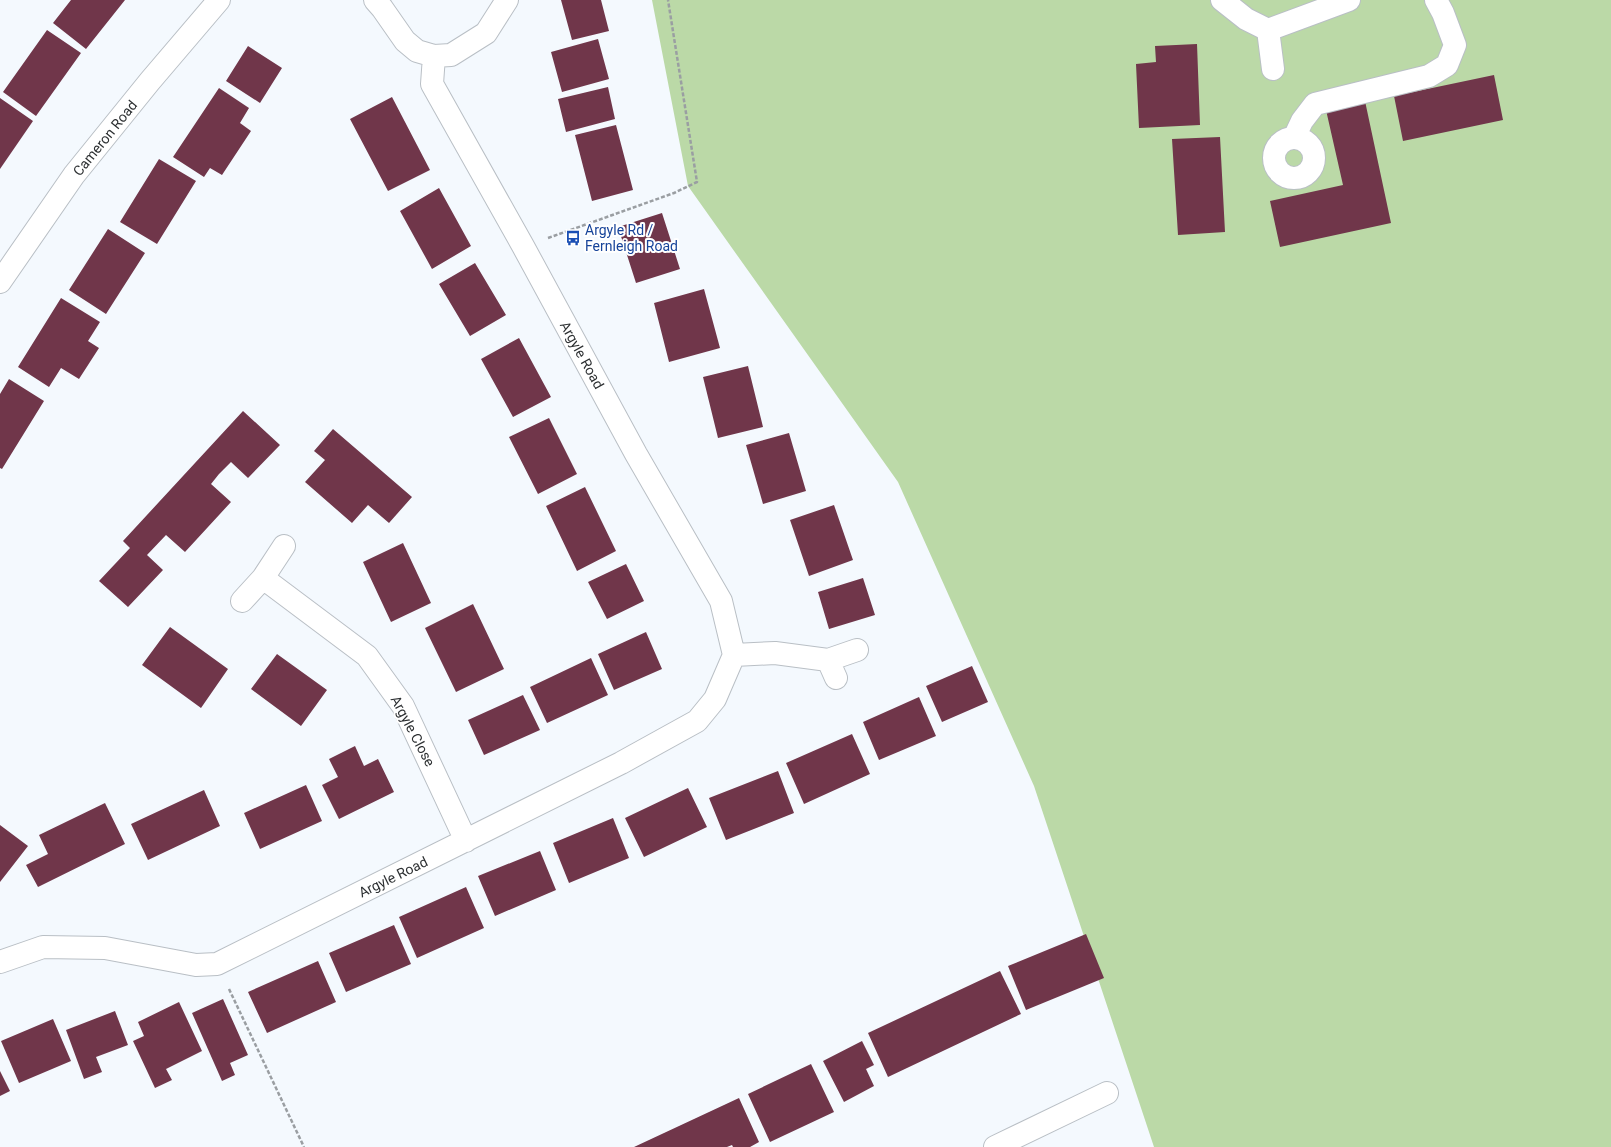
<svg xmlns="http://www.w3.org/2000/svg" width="1611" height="1147" font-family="Roboto,sans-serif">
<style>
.green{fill:#bbd9a7}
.building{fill:#70364a}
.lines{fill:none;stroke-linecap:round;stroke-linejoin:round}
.minor-casing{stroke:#b9bfc5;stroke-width:24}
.path{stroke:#9a9ea2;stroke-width:2.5;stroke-dasharray:4 2;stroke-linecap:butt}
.minor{stroke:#fff;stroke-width:22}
.labels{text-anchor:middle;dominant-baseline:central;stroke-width:4;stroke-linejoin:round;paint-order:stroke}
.street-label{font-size:14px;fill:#2d3032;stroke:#fff}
.transit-label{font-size:14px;fill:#164399;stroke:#fff;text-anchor:start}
</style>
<rect width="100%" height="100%" fill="#f4f9fe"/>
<!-- green -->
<path class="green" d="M652 0H1611V1147H1154L1034 786 898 482 688 186Z"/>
<!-- building -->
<path class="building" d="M71 0H125L86 49 53 23Z
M561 0H601L609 31 572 40Z
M47 30 81 53 36 116 3 92Z
M598 39 609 79 562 92 551 52Z
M1197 44 1200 125 1139 128 1136 64 1156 62 1155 46Z
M248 46 282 68 260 103 226 81Z
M1494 75 1503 120 1403 141 1394 96Z
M608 87 615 119 566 132 558 99Z
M219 88 249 108 240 123 251 131 222 175 210 168 204 177 173 157Z
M392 97 430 170 388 191 350 119Z
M0 98 33 121 0 169Z
M1365 101 1391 223 1280 247 1270 201 1343 185 1326 110Z
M616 125 633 190 592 201 575 135Z
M1220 137 1225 232 1178 235 1172 139Z
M159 159 196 181 157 244 120 222Z
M439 188 471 246 432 269 400 211Z
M662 213 680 269 636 283 618 227Z
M108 229 145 253 106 314 69 290Z
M475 263 506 315 470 336 439 284Z
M704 289 720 348 669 362 654 303Z
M61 298 100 322 88 341 99 348 79 379 61 368 49 387 18 367Z
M519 338 551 397 513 417 481 359Z
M748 366 763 427 718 438 703 377Z
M9 379 44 401 2 469 0 468V394Z
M243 411 280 445 248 478 231 462 219 474 211 484 231 502 185 552 166 535 147 555 163 570 128 607 99 581 130 548 123 541Z
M549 418 577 474 538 494 509 437Z
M333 429 412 497 389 523 368 505 352 523 305 482 325 460 314 451Z
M789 433 806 491 763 504 746 445Z
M585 487 616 551 577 571 546 506Z
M834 505 853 560 809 576 790 520Z
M403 543 431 603 391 622 363 562Z
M626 564 644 601 607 619 588 582Z
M863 578 875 615 829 629 818 592Z
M473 604 504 669 456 692 425 628Z
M170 627 228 669 201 708 142 665Z
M646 632 662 669 614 690 598 654Z
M277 654 327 690 301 726 251 689Z
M591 658 608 695 547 723 530 687Z
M972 666 988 702 942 722 926 686Z
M523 695 540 730 484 755 468 720Z
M919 697 936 736 879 760 863 722Z
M852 734 870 774 804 804 786 763Z
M355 746 364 766 378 759 394 792 339 819 322 785 338 777 329 759Z
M778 771 794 813 726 840 709 798Z
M306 785 322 821 260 849 244 813Z
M688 788 707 827 644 857 625 818Z
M204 790 220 826 148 860 131 824Z
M105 803 125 844 38 887 26 865 48 854 39 835Z
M613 818 629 858 569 883 553 843Z
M0 825 28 846 0 882Z
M540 851 556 890 495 916 478 876Z
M466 887 484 928 417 958 399 917Z
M394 925 411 964 346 992 329 953Z
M1086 934 1104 978 1026 1010 1008 966Z
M318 961 336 1002 267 1033 248 992Z
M1000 971 1021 1014 888 1077 868 1033Z
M223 999 248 1055 230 1063 235 1075 222 1081 192 1013Z
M179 1002 202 1051 166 1069 172 1080 155 1088 133 1041 144 1036 138 1022Z
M115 1011 128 1045 96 1057 102 1072 84 1079 66 1030Z
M53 1019 71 1061 19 1083 1 1041Z
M862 1041 874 1065 866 1069 874 1086 844 1102 823 1061Z
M811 1064 834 1112 770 1142 748 1094Z
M0 1071 10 1091 0 1096Z
M739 1098 759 1142 750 1147H733L732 1145 727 1147H634Z"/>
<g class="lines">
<!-- minor casing -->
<g class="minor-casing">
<path id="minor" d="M375 0 382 8 405 41 417 51 434 56 451 55 486 33 507 0
M1222 0 1246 19 1268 30 1349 0
M1268 30 1273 69
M1294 138 1302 121 1315 104 1429 76 1447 65 1455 45 1443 13 1436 0
M1274 158a20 20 0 1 1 40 0a20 20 0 1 1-40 0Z
M0 282 74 175 150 81 219 0
M263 578 367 656 403 706 466 841
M242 601 263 578 284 546
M734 655 775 653 828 660 857 650
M828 660 836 678
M0 962 43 947 105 948 196 965 217 964 621 763 697 721 715 699 734 655 721 601 636 454 523 246 432 84 434 56
M995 1147 1107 1093"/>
</g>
<!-- path -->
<path class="path" d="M548 238 674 193 697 182 668 0
M229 989 304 1147"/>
<!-- minor -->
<use href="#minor" class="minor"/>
</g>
<!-- icons -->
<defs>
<g id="bus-bare" transform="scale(1.2)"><path d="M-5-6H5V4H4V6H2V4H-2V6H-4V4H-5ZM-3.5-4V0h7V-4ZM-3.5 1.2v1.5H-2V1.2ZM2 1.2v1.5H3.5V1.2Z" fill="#1a4fb4" stroke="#fff" stroke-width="2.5" paint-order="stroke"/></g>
</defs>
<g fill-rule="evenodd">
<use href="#bus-bare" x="573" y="238"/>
</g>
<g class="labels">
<!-- street labels -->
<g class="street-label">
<text transform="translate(105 138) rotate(-51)">Cameron Road</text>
<text transform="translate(582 355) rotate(61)">Argyle Road</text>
<text transform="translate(413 731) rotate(62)">Argyle Close</text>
<text transform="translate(393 877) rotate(-26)">Argyle Road</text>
</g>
<!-- transit labels -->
<g class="transit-label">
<text x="585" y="230">Argyle Rd /<tspan x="585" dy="16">Fernleigh Road</tspan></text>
</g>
</g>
</svg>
